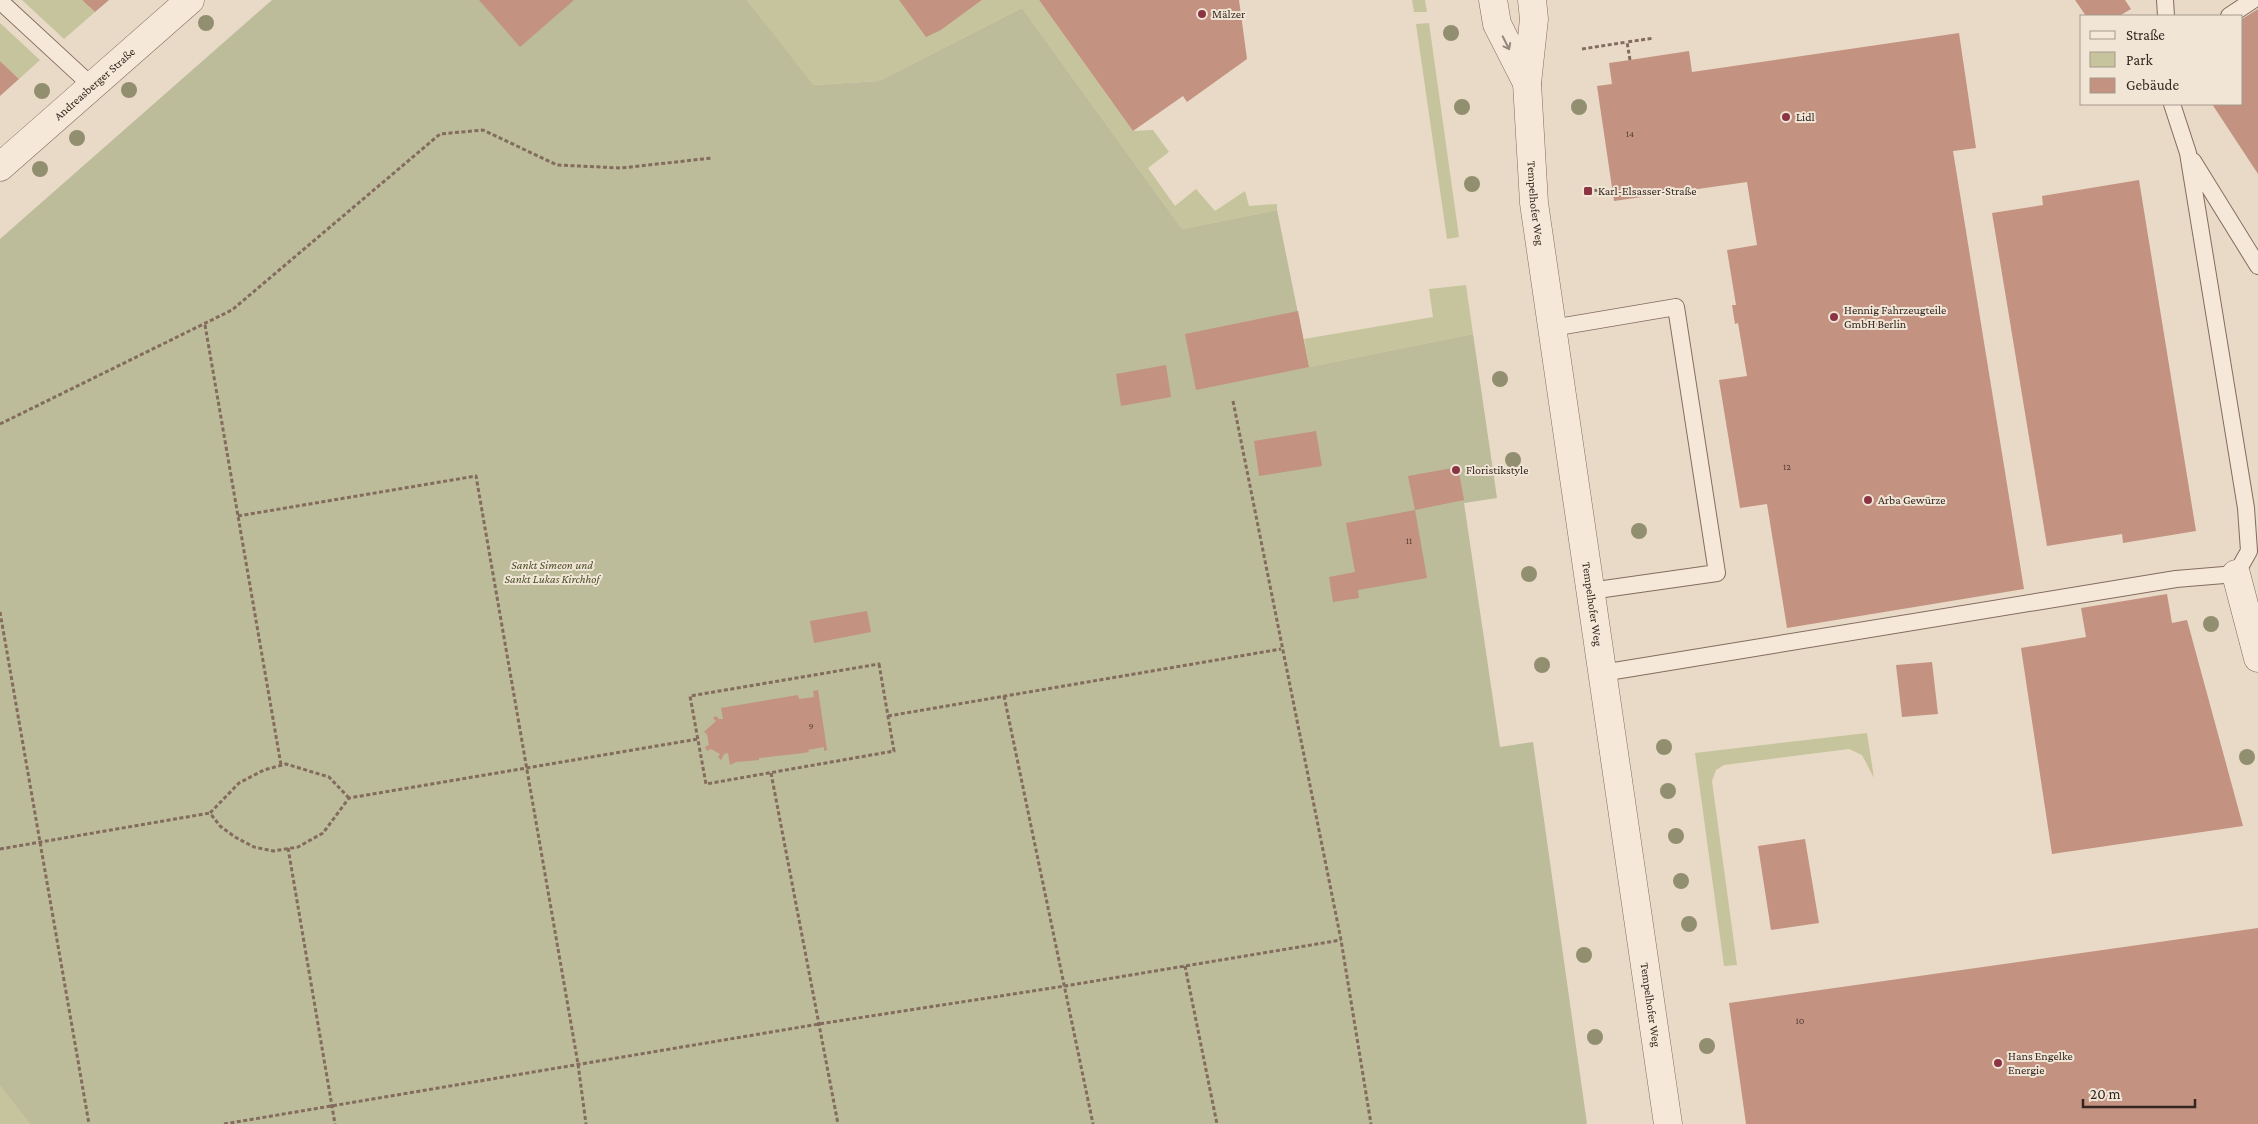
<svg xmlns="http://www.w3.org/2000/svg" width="2258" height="1124" font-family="'Crimson Pro',serif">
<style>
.green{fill:#c6c49c}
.cemetery{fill:#bcbb9a}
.building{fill:#c39281}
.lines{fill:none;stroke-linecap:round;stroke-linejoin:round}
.service-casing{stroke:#836c5e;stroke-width:18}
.minor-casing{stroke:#836c5e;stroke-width:29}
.tertiary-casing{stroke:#836c5e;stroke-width:29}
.path{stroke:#836c5e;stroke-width:3;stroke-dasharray:4 2.5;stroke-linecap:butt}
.service{stroke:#f5e8d9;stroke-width:16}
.minor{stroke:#f5e8d9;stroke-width:28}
.tertiary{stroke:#f5e8d9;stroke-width:28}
.tree{fill:#928e70}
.oneway{stroke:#95887c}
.poi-dot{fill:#8b3544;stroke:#f1e5d6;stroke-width:2}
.labels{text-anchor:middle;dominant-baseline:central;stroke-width:4;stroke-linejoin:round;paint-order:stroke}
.number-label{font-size:10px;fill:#584238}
.poi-label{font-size:12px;fill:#352720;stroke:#f1e5d6;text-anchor:start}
.street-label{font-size:12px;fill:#352720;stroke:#f1e5d6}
.park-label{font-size:12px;font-style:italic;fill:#4b4f29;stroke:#f1e5d6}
</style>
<rect width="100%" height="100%" fill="#e9dac7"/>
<!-- green -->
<path class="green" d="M22 0H82L95 12 64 39Z
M747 0H900L941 30 982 0H1039L1133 131 1153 130 1169 152 1148 168 1175 206 1196 189 1215 211 1245 191 1249 206 1277 204V210L1182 229 1022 8 879 81 812 85Z
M1412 0H1425L1427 12H1414Z
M0 23 40 60 19 79 0 61Z
M1429 23 1459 237 1447 239 1416 24Z
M1466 285 1473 334 1309 367 1304 339 1433 317 1429 289Z
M1867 733 1874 778 1862 755 1849 749 1724 765 1716 770 1712 781 1737 965 1724 966 1695 753Z
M0 1086 30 1124H0Z"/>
<!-- cemetery -->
<path class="cemetery" d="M272 0H747L813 85 879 81 1022 8 1182 229 1277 210 1309 367 1473 334 1497 498 1464 503 1500 747 1533 742 1587 1124H30L0 1086V239Z"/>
<!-- building -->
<path class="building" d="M82 0H109L95 12Z
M479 0H574L520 47Z
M899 0H982L941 30 926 37Z
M1039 0H1239L1247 59 1187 102 1183 96 1133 131Z
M2075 0H2125L2131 9 2119 16H2086Z
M2258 9V174L2212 104H2242V19Z
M1959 33 1976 148 1953 151 2024 589 1787 628 1767 504 1740 508 1719 380 1747 376 1738 323 1735 324 1732 305H1736L1727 250 1757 245 1747 182 1614 201 1597 86 1612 84 1609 63 1630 60 1689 51 1692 72Z
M0 61 19 79 0 96Z
M2139 180 2196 531 2123 543 2122 534 2047 546 1992 213 2043 205 2042 196Z
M1298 311 1309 367 1196 390 1185 334Z
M1166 365 1171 397 1121 406 1116 374Z
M1316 431 1322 466 1259 476 1254 441Z
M1458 467 1464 500 1415 510 1408 476Z
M1415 510 1427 578 1358 590 1359 598 1333 602 1329 577 1355 572 1346 523Z
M2167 594 2172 623 2187 620 2243 826 2052 854 2021 648 2086 637 2081 608Z
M867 611 871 632 814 643 810 621Z
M1932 662 1938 714 1902 717 1896 665Z
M818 690 827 750 824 751V747L808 750 809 752 803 753 759 758V760L736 762 730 765 728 753 724 754 721 760 718 757 720 754 711 749 707 751 705 747 709 745 707 734 704 732 716 721 713 718 716 716 719 719H723L721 708 798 695 799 699 814 697 813 691Z
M1805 839 1819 923 1771 930 1758 846Z
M2258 928V1124H1746L1729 1003Z"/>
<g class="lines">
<!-- service casing -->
<g class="service-casing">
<path id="service" d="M2165 0 2166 16
M0 1 92 86
M2229 16 2253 0
M2193 161 2258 266
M1552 328 1676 307 1717 573 1590 591
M1602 673 2176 579 2236 574 2249 551 2246 508 2188 153 2172 104"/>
</g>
<!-- minor casing -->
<g class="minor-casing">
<g id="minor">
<path id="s1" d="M0 167 190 0"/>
<path d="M2236 574 2258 658"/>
</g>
</g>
<!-- tertiary casing -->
<g class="tertiary-casing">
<g id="tertiary">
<path d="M1493 0 1497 24 1527 83"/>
<path id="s2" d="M1532 0 1534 19 1527 83 1534 203 1668 1124"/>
</g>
</g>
<!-- path -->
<path class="path" d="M1582 49 1627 42
M1630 60 1627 42 1654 38
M1588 191 1599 190
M205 325 281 765
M1233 401 1341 940 1371 1124
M0 424 232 310 440 134 483 130 557 165 621 168 712 158
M238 516 476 476 578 1064 586 1124
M0 612 89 1124
M879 664 894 751 706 784 690 696Z
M1004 696 1093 1124
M888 716 1281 649
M771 773 838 1124
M349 798 329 777 286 764 264 770 239 783 210 813 220 826 235 837 254 847 273 851 298 847 323 833 349 798 698 739
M288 848 335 1124
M0 849 210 813
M1185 966 1217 1124
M224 1124 819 1024 1065 986 1341 940"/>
<!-- service -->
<use href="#service" class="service"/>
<!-- minor -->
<use href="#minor" class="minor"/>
<!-- tertiary -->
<use href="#tertiary" class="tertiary"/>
</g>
<!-- trees -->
<g class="tree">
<circle cx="206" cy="23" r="8"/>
<circle cx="1451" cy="33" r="8"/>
<circle cx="129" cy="90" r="8"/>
<circle cx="42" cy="91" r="8"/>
<circle cx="1462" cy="107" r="8"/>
<circle cx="1579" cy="107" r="8"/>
<circle cx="77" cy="138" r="8"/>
<circle cx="40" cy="169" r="8"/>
<circle cx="1472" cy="184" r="8"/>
<circle cx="1500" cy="379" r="8"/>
<circle cx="1513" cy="460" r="8"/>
<circle cx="1639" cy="531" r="8"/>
<circle cx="1529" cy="574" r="8"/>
<circle cx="2211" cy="624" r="8"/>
<circle cx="1542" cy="665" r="8"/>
<circle cx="1664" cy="747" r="8"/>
<circle cx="2247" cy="757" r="8"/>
<circle cx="1668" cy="791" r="8"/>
<circle cx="1676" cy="836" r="8"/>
<circle cx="1681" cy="881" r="8"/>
<circle cx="1689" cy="924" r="8"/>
<circle cx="1584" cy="955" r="8"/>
<circle cx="1595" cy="1037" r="8"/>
<circle cx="1707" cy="1046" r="8"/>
</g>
<!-- one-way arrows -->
<defs><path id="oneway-shaft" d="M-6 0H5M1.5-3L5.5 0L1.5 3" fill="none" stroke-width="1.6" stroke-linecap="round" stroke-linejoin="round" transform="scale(1.25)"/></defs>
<use class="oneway" href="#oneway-shaft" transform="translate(1506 43) rotate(63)"/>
<!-- markers -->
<g class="poi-dot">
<circle cx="1202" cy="14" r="5"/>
<circle cx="1786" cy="117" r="5"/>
<rect x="1583" y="186" width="10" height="10" rx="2.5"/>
<circle cx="1834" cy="317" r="5"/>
<circle cx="1456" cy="470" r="5"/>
<circle cx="1868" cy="500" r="5"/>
<circle cx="1998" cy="1063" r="5"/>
</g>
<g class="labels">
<!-- number labels -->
<g class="number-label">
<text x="1630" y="133">14</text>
<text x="1787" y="466">12</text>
<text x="1409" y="540">11</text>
<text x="811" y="725">9</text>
<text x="1800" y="1020">10</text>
</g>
<!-- poi labels -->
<g class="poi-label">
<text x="1212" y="14">Mälzer</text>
<text x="1796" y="117">Lidl</text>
<text x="1598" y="191">Karl-Elsasser-Straße</text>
<text x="1844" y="310">Hennig Fahrzeugteile<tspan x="1844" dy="14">GmbH Berlin</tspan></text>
<text x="1466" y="470">Floristikstyle</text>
<text x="1878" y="500">Arba Gewürze</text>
<text x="2008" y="1056">Hans Engelke<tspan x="2008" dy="14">Energie</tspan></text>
</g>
<!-- street labels -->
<g class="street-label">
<text stroke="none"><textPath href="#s1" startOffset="126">Andreasberger Straße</textPath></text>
<text stroke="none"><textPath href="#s2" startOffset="204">Tempelhofer Weg</textPath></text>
<text stroke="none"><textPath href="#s2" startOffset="609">Tempelhofer Weg</textPath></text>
<text stroke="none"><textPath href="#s2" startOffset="1014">Tempelhofer Weg</textPath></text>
</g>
<!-- park labels -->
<g class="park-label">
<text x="552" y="565">Sankt Simeon und<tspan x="552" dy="14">Sankt Lukas Kirchhof</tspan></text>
</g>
</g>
<!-- legend -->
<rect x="2080" y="15" width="162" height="90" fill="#f1e5d6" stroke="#a6998d"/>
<rect x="2090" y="31" width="25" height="8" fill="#f5e8d9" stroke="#a6998d"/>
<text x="2126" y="40" font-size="15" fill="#352720">Straße</text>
<rect x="2090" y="52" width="25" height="15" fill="#c6c49c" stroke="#a6998d"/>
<text x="2126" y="65" font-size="15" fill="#352720">Park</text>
<rect x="2090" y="78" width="25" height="15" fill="#c39281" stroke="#a6998d"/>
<text x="2126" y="90" font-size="15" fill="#352720">Gebäude</text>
<!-- scale -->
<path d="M2083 1099v8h112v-8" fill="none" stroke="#352720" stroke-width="2.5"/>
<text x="2090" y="1099" font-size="15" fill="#352720" stroke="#f1e5d6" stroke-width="4" paint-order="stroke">20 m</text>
</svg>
